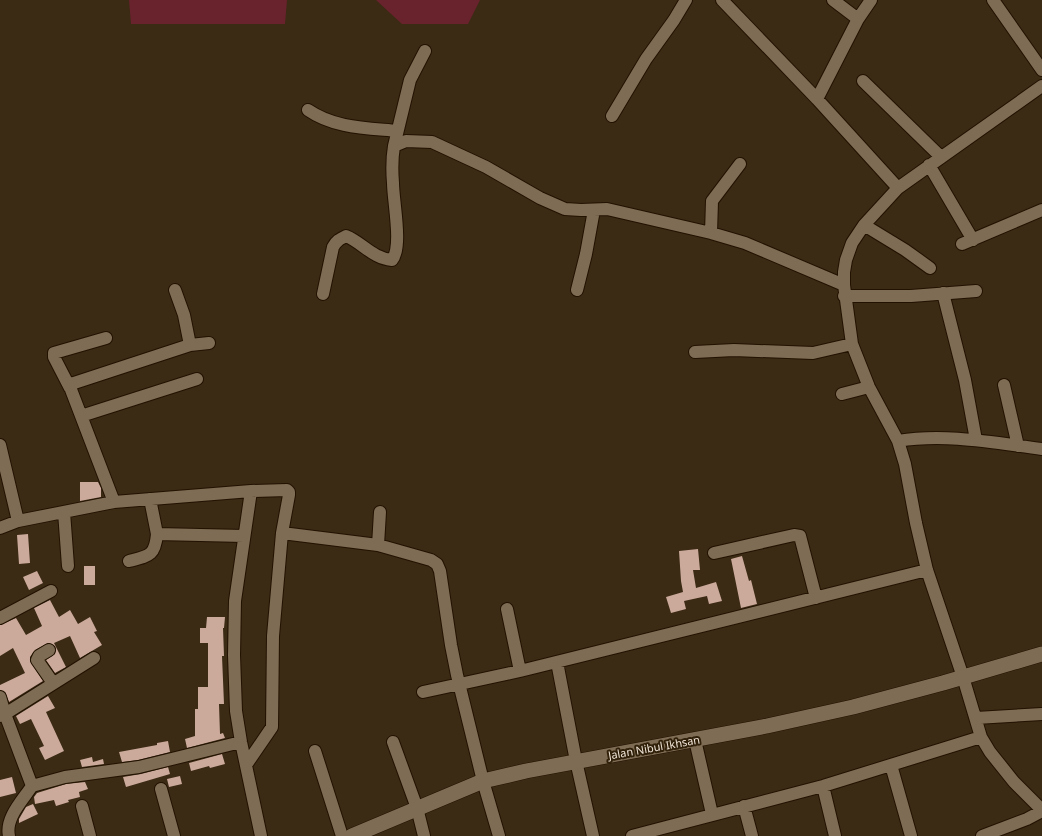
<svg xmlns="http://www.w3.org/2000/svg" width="1042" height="836" font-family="'Noto Sans',sans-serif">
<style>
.green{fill:#69232d}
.building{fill:#cbaa9c}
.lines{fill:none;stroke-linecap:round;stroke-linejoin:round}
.minor-casing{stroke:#221200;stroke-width:14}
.tertiary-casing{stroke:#221200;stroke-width:16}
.minor{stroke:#7f6c54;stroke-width:12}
.tertiary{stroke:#7f6c54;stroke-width:15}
.labels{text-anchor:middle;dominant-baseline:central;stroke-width:4;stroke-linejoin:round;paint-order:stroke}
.street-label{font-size:11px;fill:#f0e5d8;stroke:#31210a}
</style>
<rect width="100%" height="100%" fill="#3b2a14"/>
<!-- green -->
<path class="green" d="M129 0H287L285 24H131Z
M376 0H480L468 24H402Z"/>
<!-- building -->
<path class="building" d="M80 482H98L101 488V497L80 501Z
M28 534 30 563 19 564 17 535Z
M698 549 700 570H693L696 588 716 582 722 601 709 604 707 596 684 601 686 609 671 613 666 597 683 592 681 581 679 551Z
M742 556 749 581 751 580 757 604 741 608 731 559Z
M84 566H95V585H84Z
M37 571 43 583 29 590 23 577Z
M50 600 59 617 70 610 78 624 90 617 97 631 94 632 102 645 80 658 70 636 54 643 66 667 55 673 46 660 55 654 56 649 55 646 48 643 35 650 30 657V661L43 681 9 702 5 692 0 690V685L25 673 13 648 0 656V625L16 618 26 635 42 626 34 608Z
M207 617H225L224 628H223L224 656H222L224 704H219L220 734 223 733 225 738 187 748 185 739 195 736V709H198V687H208V643H200V628H206Z
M48 696 55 708 46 712 64 751 45 760 39 748 44 746 31 719 20 724 16 716Z
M168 741 170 752 138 760 122 762 119 752 157 745V743Z
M222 754 225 764 210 768 209 766 191 771 189 763Z
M92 757 93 762 103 759 104 764 82 767 80 760Z
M168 767 170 774 126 787 123 777 141 774Z
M180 776 182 784 169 787 167 779Z
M12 777 16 793 0 797V780Z
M85 782 88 789 79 792 80 797 68 800 69 802 56 806 54 800 35 804 34 797 37 793 66 784Z
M33 804 38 814 19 823V819L26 807Z"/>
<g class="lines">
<!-- minor casing -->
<g class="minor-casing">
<path id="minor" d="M722 0 817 99
M833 0 858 19
M871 0 858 19 817 99 898 188
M993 0 1042 70
M863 81 941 157
M1042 86 898 188 864 225 852 243 846 260 844 272V285L852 344 869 387 898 441 905 464 916 523 927 570 963 677 981 737 990 752 1014 782 1042 810
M308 110C334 128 366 128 397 131
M612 116 646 59 674 20 686 0
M394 146 410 80 425 51
M929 165 973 240
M864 225 905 250 930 268
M711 233 745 243 844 285
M962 244 1042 210
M577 290 586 254 594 210
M943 293 965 380 976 440
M323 294 333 247C336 241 340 239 346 236 363 243 372 258 392 260 403 247 393 201 393 183 392 171 392 158 394 146L406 141 432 142 486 167 540 198 565 209 581 210 607 209 711 233 712 201 740 164
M844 296H911L976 291
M190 345 209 343
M695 352 734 350 813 353 852 344
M1004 385 1018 446
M70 388 54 357V353L106 338
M842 394 869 387
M81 416 197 379
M898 441C946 433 995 443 1042 449
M0 445 18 521
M251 491 235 601 234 655 236 711 241 742 261 836
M150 499 157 534 244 536
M114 502 70 387 71 384 190 345 184 315 175 290
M64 512 68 566
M0 528 18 521 114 502 251 491 287 490 289 492V495L282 533 273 636 272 727 246 765
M282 533 378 545 431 560 437 564 440 571 451 645 457 675 483 781 499 836
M378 545 380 512
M714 553 794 535 800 536 816 598
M129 561C149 556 155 556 157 534
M507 609 520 671
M0 618 51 591
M49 650 39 656 37 660 53 683
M94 658 5 714 32 786 65 777 139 767 241 742
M557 662 576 761 593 836
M423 692 520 671 927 570
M0 697 5 714 0 716
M976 718 1042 714
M695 740 712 814
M393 742 417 808 424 836
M315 751 342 836
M891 765 911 836
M823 786 835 836
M161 789 174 836
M82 806 90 836
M744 806 752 836
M9 836C5 818 22 801 32 786
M632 836 823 786 981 737
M982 836 1027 819 1042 811"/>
</g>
<!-- tertiary casing -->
<g class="tertiary-casing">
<path id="tertiary" d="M352 836 483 781 526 771 767 726 853 707 943 683 1042 654"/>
</g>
<!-- minor -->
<use href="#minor" class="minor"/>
<!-- tertiary -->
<use href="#tertiary" class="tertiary"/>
</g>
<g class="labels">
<!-- street labels -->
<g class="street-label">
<text transform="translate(654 747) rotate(-10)">Jalan Nibul Ikhsan</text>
</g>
</g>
</svg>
